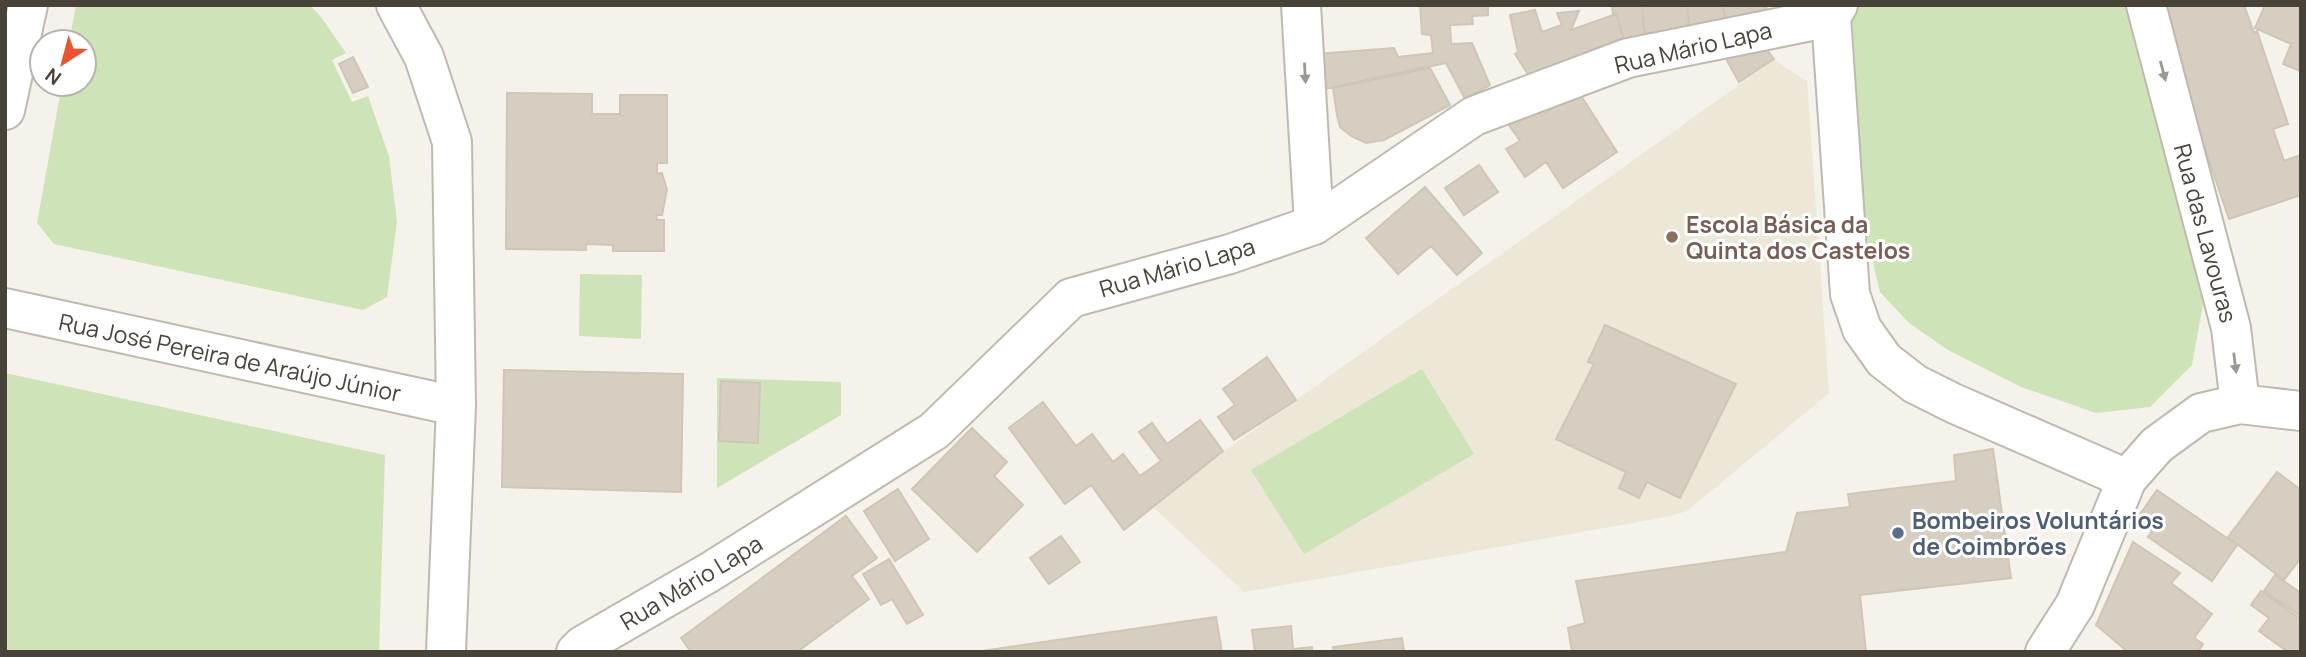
<svg xmlns="http://www.w3.org/2000/svg" width="2306" height="657" font-family="Manrope,sans-serif">
<style>
.education{fill:#ece7d6}
.green{fill:#cee4b8}
.building{fill:#d5cec1;stroke:#cfc6b5;stroke-width:2}
.lines{fill:none;stroke-linecap:round;stroke-linejoin:round}
.minor-casing{stroke:#bfbaae;stroke-width:42}
.minor{stroke:#fff;stroke-width:38}
.oneway{fill:#9a9892}
.education-dot{fill:#8d6e63;stroke:#fff;stroke-width:2.5}
.service-dot{fill:#5c6f8a;stroke:#fff;stroke-width:2.5}
.labels{text-anchor:middle;dominant-baseline:central;stroke-width:6;stroke-linejoin:round;paint-order:stroke}
.street-label{font-size:23px;fill:#484339;stroke:#fff}
.education-label{font-size:23px;font-weight:bold;fill:#785e54;stroke:#fff;text-anchor:start}
.service-label{font-size:23px;font-weight:bold;fill:#4e5e75;stroke:#fff;text-anchor:start}
</style>
<rect width="100%" height="100%" fill="#f4f2eb"/>
<!-- education -->
<path class="education" d="M1774 60 1807 81 1829 393 1687 511 1666 517 1244 592 1150 504Z"/>
<!-- green -->
<path class="green" d="M76 5H310L321 17 346 53 332 60 352 102 368 96 389 156 397 222 387 297 363 310 54 244 37 223 62 84H84V42H69Z
M1857 5H2129L2205 293 2192 365 2150 407 2096 413 2021 387 1948 350 1909 323 1880 292 1865 229 1857 170 1852 14Z
M580 274 642 275 641 339 579 336Z
M1422 369 1474 454 1304 554 1251 470Z
M5 373 385 455 379 652H5Z
M717 378 841 382V415L717 488Z"/>
<!-- building -->
<path class="building" d="M1420 5H1488V15L1472 16 1473 24 1450 25 1451 44 1472 43 1490 85 1465 99 1446 63 1320 90 1317 54 1394 48 1398 57 1433 53 1431 35 1422 34Z
M1612 5H1643V22L1647 42 1626 46 1616 14 1613 15Z
M1643 5H1687L1690 32 1647 42 1643 22Z
M1687 5H1723L1726 24 1690 32Z
M1723 5H1766L1767 15 1726 24Z
M2156 5H2244L2254 33 2257 31 2288 124 2273 129 2284 161 2301 155V195L2229 219Z
M2265 5H2301V71L2283 64 2291 44 2255 28Z
M1535 10 1542 32 1562 25 1557 13 1579 11 1571 30 1616 14 1626 46 1533 82 1515 54 1518 52 1510 15Z
M1760 41 1774 59 1739 82 1721 50Z
M353 57 368 87 353 93 339 64Z
M1430 68 1450 105 1384 140 1366 143 1351 136 1340 127 1337 115 1333 88Z
M1578 91 1617 152 1563 188 1546 162 1525 177 1506 149 1520 141 1504 118 1534 98 1545 113Z
M507 93 592 94V114H620V95H667V163H657V174L662 173 667 190 662 215H656L657 220H664V251H613V245L586 244V250L506 249Z
M1479 165 1498 192 1464 215 1445 188Z
M1425 187 1482 253 1457 275 1431 246 1398 274 1366 238Z
M1605 325 1736 384 1680 498 1647 482 1639 498 1619 488 1626 472 1556 439 1594 364 1588 362Z
M1267 357 1296 400 1234 440 1218 417 1235 405 1223 389Z
M504 370 683 374 681 492 502 487Z
M721 381 760 383 758 443 719 441Z
M1043 402 1076 446 1092 434 1113 462 1123 454 1140 476 1161 461 1139 432 1152 423 1167 444 1200 420 1223 451 1124 530 1091 485 1065 504 1009 428Z
M972 428 1007 462 994 476 1023 505 977 552 912 489Z
M1993 449 2011 578 1860 595 1866 652H1572L1568 628 1585 623 1576 581 1786 552 1797 513 1850 507 1848 494 1956 481 1954 455Z
M2277 472 2301 490V558L2284 580 2228 537Z
M898 489 929 539 895 561 864 511Z
M2157 490 2237 545 2212 581 2148 537 2152 531 2136 520Z
M846 516 877 558 852 576 869 599 797 652H691L681 638Z
M1061 536 1080 562 1049 584 1030 558Z
M2133 542 2180 573 2171 583 2212 614 2194 638 2203 644 2198 652H2128L2096 625Z
M889 559 923 615 907 624 892 599 881 605 863 574Z
M2275 575 2301 593V612L2299 615 2264 591Z
M2261 591 2299 618 2301 616V652H2288L2259 631 2269 618 2251 605Z
M1216 617 1222 652H975Z
M1291 626 1293 649 1312 647V652H1255L1252 630Z
M1402 638 1404 652H1334L1333 647Z"/>
<g class="lines">
<!-- minor casing -->
<g class="minor-casing">
<path id="minor" d="M396 5 424 57 452 142 456 406 446 652
M1301 5 1314 225
M2146 5 2231 328 2240 404 2301 411
M1831 17 1850 294 1862 329 1884 360 1915 384 1953 403 2127 479
M5 110 28 5
M5 308 456 406
M576 652 582 646 710 572 934 431 1071 298 1230 254 1314 225 1474 116 1628 58 1831 17 1838 5
M2045 652 2075 605 2127 479 2157 445 2201 413 2240 404"/>
</g>
<!-- minor -->
<use href="#minor" class="minor"/>
</g>
<!-- one-way arrows -->
<defs><path id="oneway-solid" d="M-6-.8H1V-3.2L6.5 0L1 3.2V.8H-6Z" transform="scale(1.75)"/></defs>
<g class="oneway">
<use href="#oneway-solid" transform="translate(2163 71) rotate(75)"/>
<use href="#oneway-solid" transform="translate(1305 73) rotate(87)"/>
<use href="#oneway-solid" transform="translate(2235 363) rotate(83)"/>
</g>
<!-- markers -->
<circle class="education-dot" cx="1672" cy="237" r="7"/>
<circle class="service-dot" cx="1898" cy="533" r="7"/>
<g class="labels">
<!-- street labels -->
<g class="street-label">
<text transform="translate(1693 47) rotate(-13)">Rua Mário Lapa</text>
<text transform="translate(2206 233) rotate(75)">Rua das Lavouras</text>
<text transform="translate(1177 267) rotate(-16)">Rua Mário Lapa</text>
<text transform="translate(230 357) rotate(12)">Rua José Pereira de Araújo Júnior</text>
<text transform="translate(691 582) rotate(-31)">Rua Mário Lapa</text>
</g>
<!-- education labels -->
<g class="education-label">
<text x="1686" y="224">Escola Básica da<tspan x="1686" dy="26">Quinta dos Castelos</tspan></text>
</g>
<!-- service labels -->
<g class="service-label">
<text x="1912" y="520">Bombeiros Voluntários<tspan x="1912" dy="26">de Coimbrões</tspan></text>
</g>
</g>
<!-- border -->
<rect width="2306" height="657" fill="none" stroke="#484339" stroke-width="14"/>
<!-- north arrow -->
<g transform="translate(63 63) rotate(216)"><circle r="33" fill="#ffffff" stroke="#b6b4b0" stroke-width="2"/>
<path d="M0-5L12 26L0 18L-12 26Z" fill="#e7542f"/>
<text y="-10" font-size="19" font-weight="bold" text-anchor="middle" fill="#484339">N</text>
</g>
</svg>
